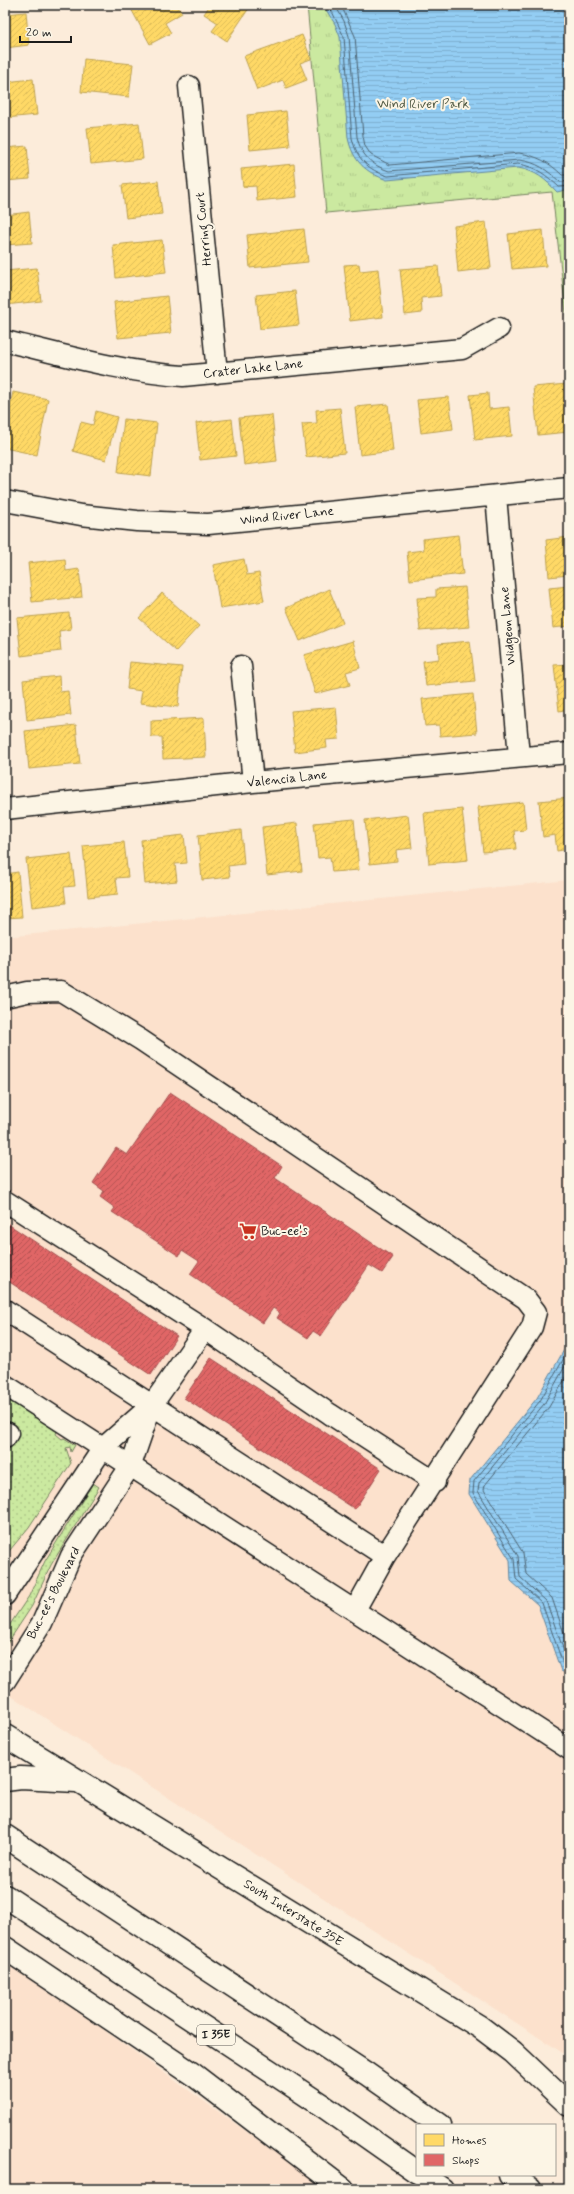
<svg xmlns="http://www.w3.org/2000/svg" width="574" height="2194" font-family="Mynerve,sans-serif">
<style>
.built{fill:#fce1cc}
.grass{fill:url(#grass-dots);stroke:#74825e}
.park{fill:url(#park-tufts);stroke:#74825e}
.water{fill:url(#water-rules);stroke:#63869d}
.homes{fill:url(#homes-hatch);stroke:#bba050}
.shops{fill:url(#shops-hatch);stroke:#a55050}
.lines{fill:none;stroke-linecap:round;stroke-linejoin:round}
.shore{stroke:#4c6372;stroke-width:1}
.minor-casing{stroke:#1c1c1c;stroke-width:23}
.major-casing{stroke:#1c1c1c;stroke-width:25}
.highway-casing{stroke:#1c1c1c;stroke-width:25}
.minor{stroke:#fcf5e5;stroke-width:20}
.major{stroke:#fcf5e5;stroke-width:22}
.highway{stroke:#fcf5e5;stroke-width:22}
.labels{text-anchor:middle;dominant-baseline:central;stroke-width:4;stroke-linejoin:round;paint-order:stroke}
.shield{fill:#fcf5e5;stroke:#5f5d58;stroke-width:1}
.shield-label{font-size:12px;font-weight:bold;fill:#1c1c1c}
.park-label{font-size:13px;fill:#515a44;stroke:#fcf5e5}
.street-label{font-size:13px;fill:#1c1c1c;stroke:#fcf5e5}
.poi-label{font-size:13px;fill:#1c1c1c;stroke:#fcf5e5;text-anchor:start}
</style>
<defs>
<pattern id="grass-dots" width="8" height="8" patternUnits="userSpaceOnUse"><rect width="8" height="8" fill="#cbe9a0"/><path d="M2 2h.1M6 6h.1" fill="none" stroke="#aec789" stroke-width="1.8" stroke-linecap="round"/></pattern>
<pattern id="park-tufts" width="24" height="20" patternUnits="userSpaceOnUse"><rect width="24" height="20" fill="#cbe9a0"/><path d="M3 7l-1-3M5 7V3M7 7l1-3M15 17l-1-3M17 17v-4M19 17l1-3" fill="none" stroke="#aec789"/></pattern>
<pattern id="water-rules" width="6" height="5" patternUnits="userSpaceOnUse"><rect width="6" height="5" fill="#93cdf3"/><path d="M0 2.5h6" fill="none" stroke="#7eafd0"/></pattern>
<pattern id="homes-hatch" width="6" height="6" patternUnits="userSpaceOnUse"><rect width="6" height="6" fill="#ffd966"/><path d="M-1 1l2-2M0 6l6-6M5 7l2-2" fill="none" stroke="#daba58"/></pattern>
<pattern id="shops-hatch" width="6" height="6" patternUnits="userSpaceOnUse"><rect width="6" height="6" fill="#e06666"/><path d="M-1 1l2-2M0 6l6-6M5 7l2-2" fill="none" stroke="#b55353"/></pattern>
</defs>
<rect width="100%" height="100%" fill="#fcecda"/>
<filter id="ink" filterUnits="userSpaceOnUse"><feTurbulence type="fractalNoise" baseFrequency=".025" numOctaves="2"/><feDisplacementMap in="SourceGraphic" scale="8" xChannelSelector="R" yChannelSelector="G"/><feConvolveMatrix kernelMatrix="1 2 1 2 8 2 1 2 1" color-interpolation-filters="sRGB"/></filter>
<g filter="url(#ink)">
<!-- built -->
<path class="built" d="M569 880V2057L5 1692V937Z
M5 1963 90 2020 296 2167 323 2189H5Z"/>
<!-- grass -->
<path class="grass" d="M5 1398 57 1431 56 1434 62 1439 64 1438 75 1445 71 1452 70 1447 66 1448 71 1463 29 1527 5 1556Z
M93 1483 99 1487 51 1565 32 1606 5 1647V1632L29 1596 45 1561Z"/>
<!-- park -->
<path class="park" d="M307 5H569V339L552 192 326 213Z"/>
<!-- water -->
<path class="water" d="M323 5H569V189L557 192C545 179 536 171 518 168L387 180C365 172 353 161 348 138L340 37 335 24Z
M569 1341V1675L561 1671 538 1605 511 1581 510 1560 469 1494 470 1480 537 1398Z"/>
<!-- homes -->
<path class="homes" d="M129 5H177L182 13 165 23 171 33 150 44Z
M210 5H251L227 41 212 31 218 23 204 14Z
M26 12 29 45 5 48V14Z
M302 35 311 59 300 63 307 80 286 88 283 80 257 90 244 56Z
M84 59 133 64 129 97 81 92Z
M33 79 37 115 5 118V82Z
M286 111 290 146 250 150 247 115Z
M139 123 143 159 91 164 87 128Z
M27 146 30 179 5 181V148Z
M294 164 297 197 257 201 256 186 243 187 241 169Z
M158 181 162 214 126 218 122 185Z
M29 212 32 243 5 245V215Z
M486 222 491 268 458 272 454 226Z
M304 229 308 262 250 268 247 235Z
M543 230 546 266 512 269 508 234Z
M162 240 166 272 116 278 113 245Z
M359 264 360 271 378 269 383 317 350 321 344 265Z
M438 266 441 296 421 298 422 313 405 315 400 269Z
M37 268 41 301 5 305V271Z
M295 291 299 325 260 329 256 295Z
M167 296 171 333 118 338 114 302Z
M567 384 569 432 538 435 533 387Z
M13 392 48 399 37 455 5 448V430Z
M488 393 489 409 509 407 512 436 475 440 470 395Z
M449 397 453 429 421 433 417 400Z
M388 404 393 451 360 455 355 407Z
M340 408 345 453 306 457 302 424 317 423 316 410Z
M96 411 117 417 106 460 73 451 81 422 93 425Z
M272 415 277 461 244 465 239 418Z
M124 419 157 423 151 476 118 472Z
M232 419 236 456 200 460 196 423Z
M458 535 463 574 410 580 407 552 424 550 423 539Z
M569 537V575L549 577 546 540Z
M65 559 66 571 79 569 82 597 32 602 28 563Z
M244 559 247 575 259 573 264 601 220 608 213 565Z
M569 586V626L553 628 549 588Z
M465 587 469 627 420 631 417 598 436 597V589Z
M329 589 343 623 300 641 286 608Z
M162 593 199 626 176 651 139 618Z
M69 613 71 629 59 631 61 651 21 656 17 618Z
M353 641 360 668 346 672 350 685 315 694 304 655Z
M470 641 475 681 426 686 423 661 439 659 438 644Z
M130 662 182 667 178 707 140 703 142 691 127 689Z
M569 664V709L559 711 554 665Z
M59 676 60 692 68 691 71 715 27 720 23 680Z
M473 694 477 733 440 736 439 725 425 726 422 699Z
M336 707 339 739 326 740 327 748 295 752 291 711Z
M204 718 206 757 163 759 162 737H151V721Z
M76 725 80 764 29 769 25 731Z
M569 798V849L557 851 555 835 543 837 539 801Z
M523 802 526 830 514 831 516 849 483 852 478 807Z
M462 809 468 860 429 864 424 813Z
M408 815 412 848 396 850 397 861 370 864 365 820Z
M354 819 359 870 332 872 330 857 318 858 314 823Z
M297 823 302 871 267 875 262 827Z
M241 830 244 864 228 866 230 877 202 880 198 835Z
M184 835 187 863 175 864 177 881 145 884 141 840Z
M124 842 128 877 116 878 118 894 88 897 83 846Z
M71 854 75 886 64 887 66 903 32 907 26 859Z
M18 872 22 917 5 918V874Z"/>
<!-- shops -->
<path class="shops" d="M170 1092 282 1166 275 1178 393 1257 382 1273 369 1265 321 1336 313 1331 308 1338 277 1318 280 1313 273 1308 263 1323 190 1274 199 1261 182 1250 179 1256 112 1212 115 1208 100 1197 104 1191 93 1183 116 1148 127 1155Z
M5 1222 177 1336 151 1375 5 1279Z
M211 1358 381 1469 355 1509 184 1398Z"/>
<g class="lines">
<!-- shore -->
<path class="shore" d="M329 5 344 37 352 138C357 159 368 170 388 176L518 164C537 167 546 175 559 187L569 186
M335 5 344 21 349 36 357 137C361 155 371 165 389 171L519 160C537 162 547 170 560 182L569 181
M341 5 355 36 363 136 365 146 371 155 390 165 519 153C537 156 549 162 562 175H569
M569 1349 540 1401 474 1481 473 1493 514 1559 516 1579 542 1603 564 1667 569 1670
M569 1359 544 1404 479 1483 478 1491 518 1556 520 1577 546 1601 569 1665
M569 1372 549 1407 485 1485 484 1490 523 1553 526 1574 552 1598 569 1648"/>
<!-- minor casing -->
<g class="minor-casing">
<path id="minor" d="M189 86 217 373
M5 341C64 355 122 372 183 376L462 349 499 328
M496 496 519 756
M5 501 81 515 137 521 208 524 569 488
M241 666 253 782
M5 809 253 782 569 753
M5 997 27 992 61 991 141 1040 526 1299 536 1312 532 1327 385 1556 355 1610
M5 1201 205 1329 330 1414 435 1482
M5 1310 385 1556
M5 1385 569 1749
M5 1432 8 1433 5 1438
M5 1595 103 1448 152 1405 205 1329
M5 1681 42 1623 71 1556 131 1465 151 1407"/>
</g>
<!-- major casing -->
<g class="major-casing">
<path id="major" d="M5 1736 480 2027 513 2052 569 2105
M5 1780 21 1778 76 1781
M5 1948 194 2075 343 2189"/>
</g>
<!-- highway casing -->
<g class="highway-casing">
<path id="highway" d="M5 1836 367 2074 440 2125
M5 1896 323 2106 417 2172
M422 2175 442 2189
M510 2175 530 2189"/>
</g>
<!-- minor -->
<use href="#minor" class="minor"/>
<!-- major -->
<use href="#major" class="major"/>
<!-- highway -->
<use href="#highway" class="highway"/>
</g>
</g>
<!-- icons -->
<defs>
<g id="supermarket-bare" transform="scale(1.38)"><path d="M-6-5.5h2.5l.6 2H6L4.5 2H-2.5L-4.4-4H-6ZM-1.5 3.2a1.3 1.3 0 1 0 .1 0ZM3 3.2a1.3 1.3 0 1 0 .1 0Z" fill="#c8321e" stroke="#fcf5e5" stroke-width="2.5" paint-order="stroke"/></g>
</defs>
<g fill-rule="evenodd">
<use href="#supermarket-bare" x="248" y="1231"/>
</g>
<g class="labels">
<!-- shield labels -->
<rect class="shield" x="197" y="2025" width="38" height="20" rx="3"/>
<g class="shield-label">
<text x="216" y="2035">I 35E</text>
</g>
<!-- park labels -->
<g class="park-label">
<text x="423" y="104">Wind River Park</text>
</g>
<!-- street labels -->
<g class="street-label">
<text transform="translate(204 229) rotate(-96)">Herring Court</text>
<text transform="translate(253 369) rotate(-6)">Crater Lake Lane</text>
<text transform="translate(287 516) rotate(-6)">Wind River Lane</text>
<text transform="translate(508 626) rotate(-95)">Widgeon Lane</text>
<text transform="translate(287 779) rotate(-6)">Valencia Lane</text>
<text transform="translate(54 1593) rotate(-63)">Buc-ee's Boulevard</text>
<text transform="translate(293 1913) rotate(32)">South Interstate 35E</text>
</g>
<!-- poi labels -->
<g class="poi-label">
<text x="261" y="1231">Buc-ee's</text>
</g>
</g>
<!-- margin -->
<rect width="574" height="2194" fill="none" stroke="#fcf5e5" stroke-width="20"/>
<rect x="10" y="10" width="554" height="2174" fill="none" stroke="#1c1c1c" stroke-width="1.5" filter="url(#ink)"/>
<!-- legend -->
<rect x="416" y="2124" width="140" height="52" fill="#fcf5e5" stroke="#a29e95"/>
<rect x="424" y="2134" width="20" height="12" fill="#ffd966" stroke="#a29e95"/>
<text x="452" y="2144" font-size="12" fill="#1c1c1c">Homes</text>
<rect x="424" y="2154" width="20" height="12" fill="#e06666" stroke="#a29e95"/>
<text x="452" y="2164" font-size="12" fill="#1c1c1c">Shops</text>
<!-- scale -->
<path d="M20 36v6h51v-6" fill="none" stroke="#1c1c1c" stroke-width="2"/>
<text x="26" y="36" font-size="12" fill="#1c1c1c" stroke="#fcf5e5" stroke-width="3" paint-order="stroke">20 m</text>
</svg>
